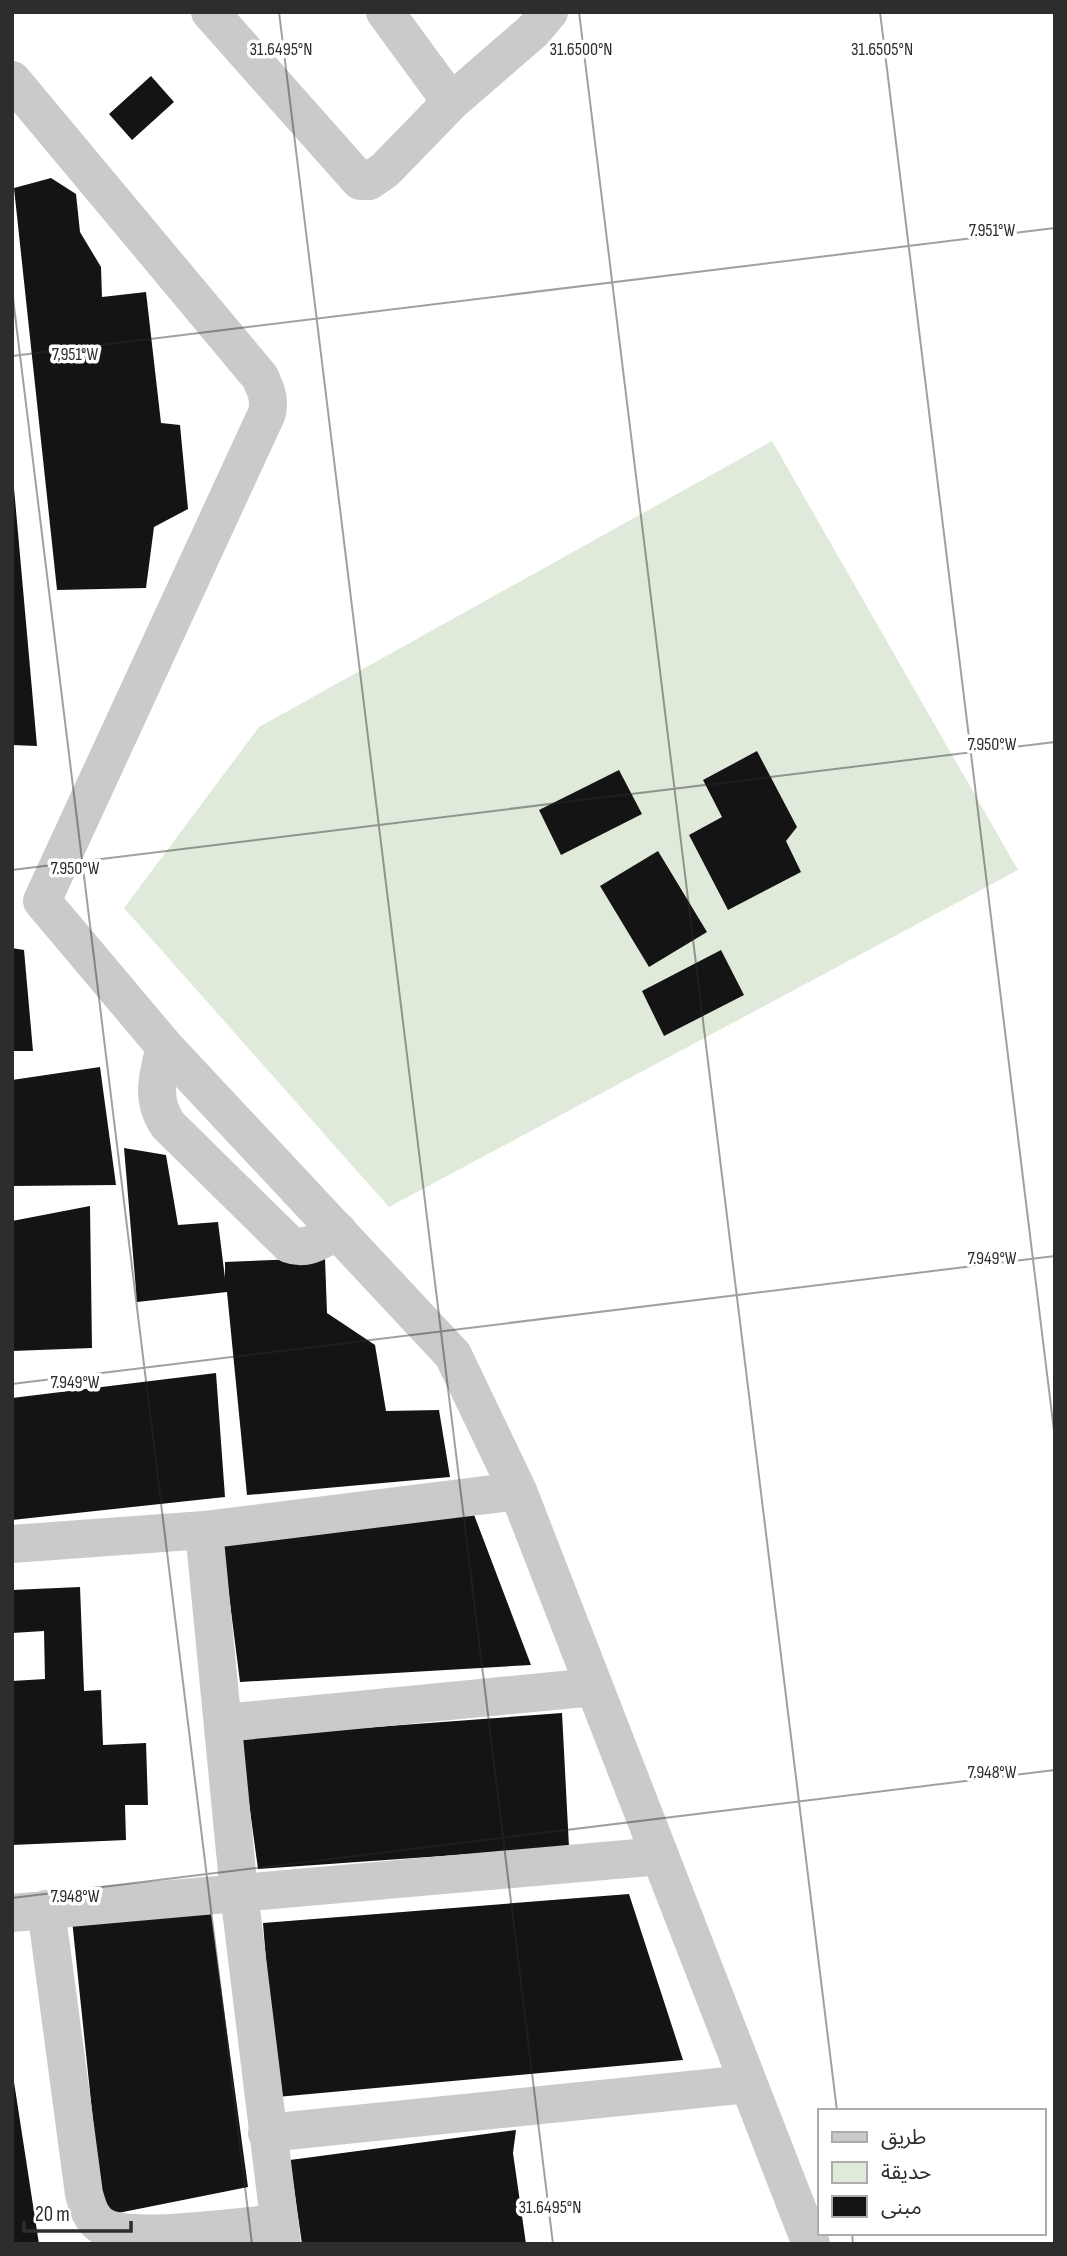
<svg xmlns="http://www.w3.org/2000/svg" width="1067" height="2256" font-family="'Sofia Sans Condensed','Noto Sans Arabic',sans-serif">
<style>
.green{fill:#e0eada}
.building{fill:#141414}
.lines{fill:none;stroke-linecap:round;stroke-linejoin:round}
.street{stroke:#cacaca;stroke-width:38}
.ticks{fill:none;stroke:#2d2d2d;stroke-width:2;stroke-opacity:0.45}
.ticks-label{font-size:18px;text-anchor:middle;fill:#2d2d2d;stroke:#fff;stroke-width:7;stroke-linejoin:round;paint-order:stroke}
</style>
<rect width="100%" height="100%" fill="#fff"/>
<!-- green -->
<path class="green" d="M772 441 1018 870 389 1207 124 908 259 727Z"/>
<!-- building -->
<path class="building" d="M151 76 174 102 132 140 109 114Z
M51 178 76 194 80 232 101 267 102 297 146 292 161 423 180 425 188 509 154 527 146 588 57 590 14 188Z
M12 488H14L37 746 12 745Z
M757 751 797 827 786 841 801 872 728 910 689 835 722 817 703 780Z
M619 770 642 814 561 855 539 810Z
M658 851 707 932 649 967 600 886Z
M12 948 24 950 33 1051H12Z
M721 950 744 995 664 1036 642 991Z
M100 1067 116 1185 12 1186V1080Z
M124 1148 166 1155 178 1225 218 1222 225 1278V1262L325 1258 327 1313 375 1345 386 1411 439 1410 450 1477 247 1495 227 1292 137 1302Z
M90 1206 92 1348 12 1351V1221Z
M216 1373 225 1497 12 1520V1398Z
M473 1512 531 1665 240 1682 222 1540Z
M80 1587 84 1691 101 1690 103 1745 146 1743 148 1805H125L126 1840 12 1845V1681L45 1679 44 1631 12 1633V1590Z
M562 1713 569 1847 258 1869 240 1737Z
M629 1894 683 2060 277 2097 263 1923Z
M210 1907 248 2187 103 2216 72 1920Z
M12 2082H14L39 2244H12Z
M516 2130 513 2153 526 2244H302L290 2160Z"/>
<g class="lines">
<!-- street -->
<path class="street" d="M210 12 360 181H369L385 170 451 102 533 31 549 12
M385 12 451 102
M12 80 260 377C266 390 270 399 267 413L42 901 165 1047 453 1355 518 1491 811 2244
M165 1047C158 1075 150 1099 168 1125L289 1244C307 1251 321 1240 338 1231
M204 1530 239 1893 282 2244
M12 1544 204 1530 518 1491
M223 1723 594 1687
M46 1909 84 2194C88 2207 90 2218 102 2226 131 2243 241 2226 278 2223
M12 1913 660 1856
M267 2133 748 2084"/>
</g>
<!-- ticks -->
<path class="ticks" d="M279 12 553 2244M579 12 837 2111M880 12 1055 1439M12 290 252 2244M12 356 1055 228M12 870 1055 742M12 1384 1055 1256M12 1898 1055 1770M852 2233 853 2244"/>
<g class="ticks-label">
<text x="281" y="55">31.6495°N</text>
<text x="581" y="55">31.6500°N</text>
<text x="882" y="55">31.6505°N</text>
<text x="992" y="236">7.951°W</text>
<text x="75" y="360">7.951°W</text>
<text x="992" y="750">7.950°W</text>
<text x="75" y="874">7.950°W</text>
<text x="992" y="1264">7.949°W</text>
<text x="75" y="1388">7.949°W</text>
<text x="992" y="1778">7.948°W</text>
<text x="75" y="1902">7.948°W</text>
<text x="550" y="2213">31.6495°N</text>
</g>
<!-- border -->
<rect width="1067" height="2256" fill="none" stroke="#2d2d2d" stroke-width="28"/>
<!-- legend -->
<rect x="818" y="2109" width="228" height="126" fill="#ffffff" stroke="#ababab" stroke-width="2"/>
<rect x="832" y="2132" width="35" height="10" fill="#cacaca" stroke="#ababab" stroke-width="2"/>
<text x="881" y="2144" font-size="21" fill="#2d2d2d">طريق</text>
<rect x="832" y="2162" width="35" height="21" fill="#e0eada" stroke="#ababab" stroke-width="2"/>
<text x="881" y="2179" font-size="21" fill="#2d2d2d">حديقة</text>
<rect x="832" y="2196" width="35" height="21" fill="#141414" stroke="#ababab" stroke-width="2"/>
<text x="881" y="2214" font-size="21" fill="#2d2d2d">مبنى</text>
<!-- scale -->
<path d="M24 2221v10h107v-10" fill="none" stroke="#2d2d2d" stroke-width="3.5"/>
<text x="35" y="2221" font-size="21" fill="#2d2d2d" stroke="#ffffff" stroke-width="5" paint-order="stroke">20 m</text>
</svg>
